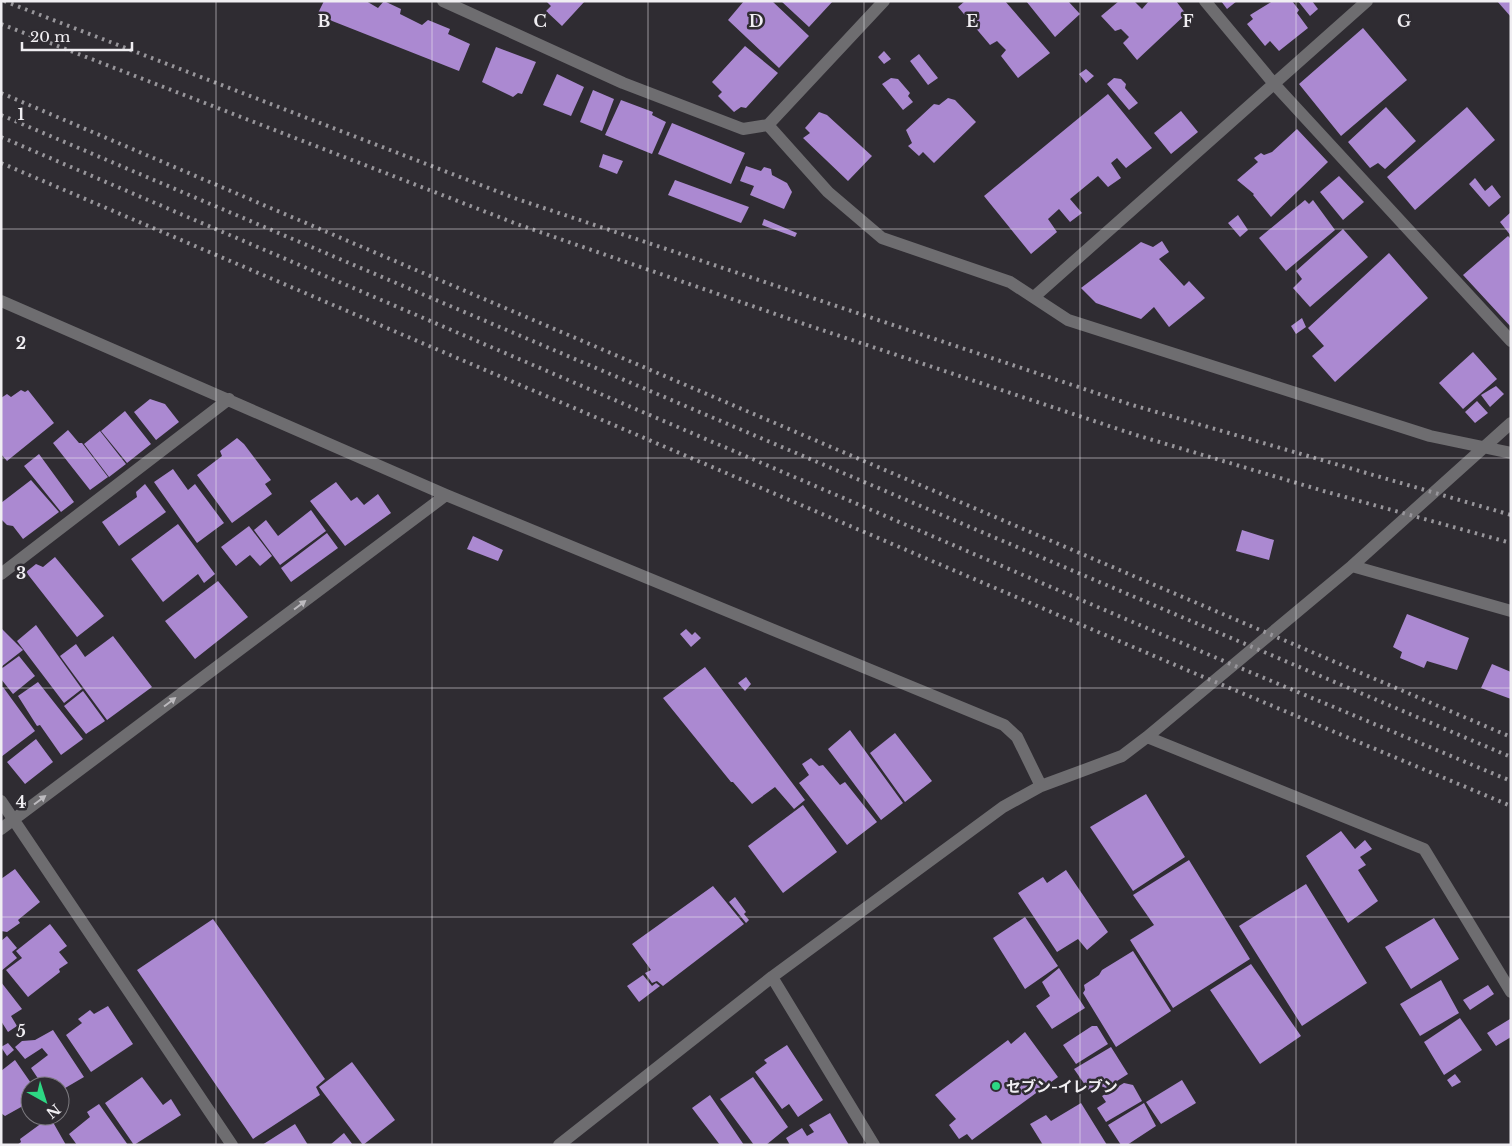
<svg xmlns="http://www.w3.org/2000/svg" width="1512" height="1146" font-family="'Libre Baskerville','Noto Sans JP',serif">
<style>
.building{fill:#ab89d1}
.lines{fill:none;stroke-linecap:round;stroke-linejoin:round}
.minor{stroke:#6e6d70;stroke-width:12}
.rail{stroke:#98969b;stroke-width:4;stroke-dasharray:2.5 5;stroke-linecap:butt}
.oneway{fill:#bcbabe}
.grid{fill:none;stroke:#f0eef2;stroke-width:1;stroke-opacity:0.55}
.poi-dot{fill:#2dd884;stroke:#2f2c32;stroke-width:2}
.labels{text-anchor:middle;dominant-baseline:central;stroke-width:5;stroke-linejoin:round;paint-order:stroke}
.poi-label{font-size:15px;font-weight:bold;fill:#f0eef2;stroke:#2f2c32;text-anchor:start}
.grid-label{font-size:16px;text-anchor:middle;font-weight:bold;fill:#f0eef2;stroke:#2f2c32;stroke-width:5;stroke-linejoin:round;paint-order:stroke}
</style>
<rect width="100%" height="100%" fill="#2f2c32"/>
<!-- building -->
<path class="building" d="M324 1H366L378 8 384 1 401 9 400 14 422 25 428 20 450 29 448 34 470 44 459 71 317 15Z
M546 1H585L562 26 546 11 551 6Z
M744 1H772L809 36 779 68 728 20Z
M781 1H833L809 27Z
M965 1H1005L1050 53 1018 78 1001 56 1006 50 997 41 990 45 958 7Z
M1026 1H1068L1080 14 1055 37Z
M1119 1H1134L1142 9 1149 1H1176L1186 14 1137 60 1123 43 1129 37 1121 29 1115 31 1101 16Z
M1221 1H1237L1227 9Z
M1273 1H1292L1299 10 1297 13 1308 28 1279 51 1270 41 1265 46 1247 24 1253 19 1250 15Z
M1298 1H1312L1318 9 1310 16Z
M1497 1H1511V17Z
M1363 28 1407 80 1341 136 1299 84Z
M745 46 778 73 746 108 741 107 734 112 718 96 722 92 712 82Z
M496 47 536 62 522 94 518 93 513 97 482 82Z
M884 51 891 59 884 64 878 57Z
M919 54 938 78 928 85 910 61Z
M1086 69 1094 76 1086 83 1079 74Z
M557 74 584 87 571 116 543 105Z
M891 78 898 79 910 93 908 96 913 102 903 110 882 84Z
M1114 78 1121 79 1126 84 1125 88 1138 103 1129 110 1107 84Z
M593 90 614 99 602 131 580 122Z
M1108 94 1152 148 1126 168 1117 158 1111 163 1121 178 1108 187 1098 176 1070 199 1082 213 1070 222 1059 209 1048 219 1057 232 1031 254 984 196Z
M948 98 955 100 976 122 934 163 923 152 919 156 908 146 912 143 906 130 934 104 939 105Z
M621 100 653 112 652 115 666 122 652 154 605 135Z
M1386 107 1416 141 1385 169 1378 163 1370 168 1348 142Z
M1467 107 1495 140 1415 210 1387 177Z
M1181 111 1198 132 1171 154 1154 133Z
M819 112 827 115 872 156 848 181 803 138 810 133 805 128Z
M672 123 745 153 731 184 658 154Z
M1297 129 1328 162 1271 217 1253 195 1254 194 1237 180 1258 162 1254 158 1261 153 1264 155 1272 152Z
M603 154 623 161 617 174 599 167Z
M746 166 761 171 764 167 771 169 772 175 787 183 792 192 784 209 750 195 754 186 740 181Z
M1339 176 1364 202 1343 220 1320 192Z
M1475 178 1485 191 1492 185 1501 197 1489 207 1469 184Z
M675 180 749 207 741 223 668 195Z
M1305 200 1309 204 1313 200 1335 230 1286 271 1259 238Z
M1511 212V236L1500 222Z
M1238 215 1248 230 1240 237 1228 223Z
M764 219 797 233 795 237 762 225Z
M1343 229 1368 257 1310 307 1293 288 1302 279 1296 271Z
M1508 236 1511 239V327L1463 275Z
M1162 241 1169 252 1159 259 1184 286 1189 281 1205 298 1169 327 1154 307 1141 319 1096 303 1081 288 1141 242 1153 247Z
M1389 253 1428 298 1335 382 1312 356 1324 346 1308 328Z
M1302 318 1306 327 1296 334 1291 326Z
M1473 352 1497 379 1463 409 1439 383Z
M1496 386 1504 394 1490 407 1481 395Z
M21 390 25 392 28 390 54 423 7 461 1 454V398L7 394 11 397Z
M150 399 165 404 179 422 156 440 134 412Z
M1477 401 1488 413 1475 423 1465 412Z
M125 411 151 444 127 463 101 431Z
M68 430 79 443H82L108 477 90 490 53 443Z
M100 431 126 464 109 477 84 444Z
M237 438 244 444 271 480 265 484 272 494 232 523 197 475 222 456 220 451Z
M39 454 74 502 61 512 24 466Z
M173 469 188 490 195 484 224 523 197 543 154 482Z
M31 480 59 512 23 539 13 526 7 525 1 519V503Z
M336 482 351 501 357 497 364 505 378 494 391 513 345 546 310 501Z
M145 484 166 512 119 546 102 522 137 497 136 492Z
M311 510 326 531 280 565 254 530 266 520 278 536Z
M178 524 215 574 204 583 198 574 163 602 131 559Z
M249 526 272 556 260 566 250 555 236 566 221 547Z
M1242 530 1274 540 1269 560 1236 551Z
M327 533 338 548 291 582 281 568Z
M473 536 503 550 498 561 467 549Z
M55 557 104 616 77 637 26 572 36 564 43 567Z
M218 581 248 617 195 659 165 621Z
M1407 614 1469 638 1457 670 1427 661 1424 668 1400 658 1402 652 1393 647Z
M36 625 82 689 64 703 17 641Z
M1 628 23 650 1 667Z
M686 629 692 635 695 632 701 638 691 647 680 634Z
M113 636 152 687 107 720 60 656 76 644 85 657Z
M19 656 35 676 13 694 1 679V669Z
M1492 664 1511 672V699L1481 688Z
M705 667 805 800 794 809 775 787 752 804 733 782H731L663 698Z
M746 677 751 684 745 691 738 683Z
M38 682 83 739 61 755 40 725 37 726 18 696Z
M3 687 35 731 1 757V688Z
M83 691 105 721 86 734 64 706Z
M850 730 903 803 881 820 828 749Z
M895 733 932 781 905 802 870 753Z
M36 739 53 762 25 784 7 762Z
M811 758 819 766 823 765 840 785 845 782 877 822 847 845 799 783 809 775 802 764Z
M1146 794 1185 857 1133 891 1090 827Z
M803 805 837 852 783 893 748 846Z
M1341 831 1355 849 1365 840 1372 849 1360 857 1366 865 1358 870 1378 901 1348 923 1306 856Z
M1189 860 1250 959 1173 1008 1130 940 1154 925 1133 895Z
M15 869 40 902 18 920 20 923 7 932 1 931V879Z
M1066 870 1108 932 1087 950 1078 939 1057 952 1018 893 1043 877 1047 883Z
M1306 884 1367 983 1302 1026 1239 926Z
M713 886 744 924 663 986 657 981 652 983 645 973 651 970 632 944Z
M735 897 746 912 744 914 749 920 746 923 729 902Z
M1025 917 1058 966 1025 989 993 938Z
M1434 918 1459 959 1411 989 1385 947Z
M213 919 325 1079 316 1087 320 1095 253 1139 137 970Z
M50 924 67 946 59 952 68 963 59 969 60 972 28 997 6 970 22 958 16 951Z
M7 936 17 948 12 952 17 958 1 971V941Z
M1133 951 1171 1011 1116 1047 1083 993 1085 990 1084 985 1099 975 1102 970Z
M1251 964 1301 1036 1260 1064 1210 990Z
M1059 968 1085 1008 1052 1029 1036 1006 1050 996 1042 982Z
M643 975 652 986 656 983 660 986 639 1002 627 986Z
M1441 980 1459 1013 1420 1036 1400 1004Z
M1 982 22 1009 11 1016 17 1026 8 1032 1 1021Z
M1488 985 1494 994 1470 1010 1463 1000Z
M108 1006 133 1044 91 1072 66 1035 82 1023 78 1019 90 1010 94 1014Z
M1460 1018 1482 1050 1444 1075 1424 1042Z
M1510 1019 1511 1037 1496 1046 1487 1033Z
M1092 1026H1097L1108 1044 1076 1064 1063 1045Z
M53 1030 84 1077 60 1091V1086H43L31 1068 48 1055 42 1048 25 1059 15 1047 22 1041 35 1040Z
M1025 1032 1058 1077 972 1140 967 1134 959 1139 949 1125 956 1119 935 1095 1008 1040 1011 1044Z
M8 1043 14 1050 7 1056 1 1047Z
M787 1045 823 1100 798 1117 789 1104 782 1109 755 1072 767 1063 764 1060Z
M1111 1047 1128 1074 1106 1088 1101 1086 1090 1092 1074 1069Z
M15 1060 33 1086H30V1102L5 1116 1 1113V1071Z
M352 1062 395 1120 363 1145 319 1087Z
M1455 1074 1461 1082 1452 1087 1447 1080Z
M142 1077 163 1105 171 1099 181 1115 134 1145 105 1103Z
M753 1077 788 1127 766 1145H754L720 1099Z
M1182 1080 1196 1103 1161 1124 1146 1102Z
M1124 1083 1133 1085 1142 1101 1106 1122 1097 1108 1106 1102 1102 1096Z
M710 1095 744 1145H720L692 1108Z
M1081 1103 1107 1145H1043L1030 1124 1046 1115 1051 1121Z
M1144 1103 1156 1126 1127 1145H1121L1108 1125Z
M99 1104 128 1145H77L69 1134 90 1117 87 1112Z
M830 1113 849 1145H790L786 1138 802 1128 807 1136 814 1132 809 1125Z
M50 1117 66 1145H17L21 1142 20 1139Z
M295 1124 308 1145H262Z
M344 1133 353 1145H330Z"/>
<g class="lines">
<!-- minor -->
<path class="minor" d="M443 1 623 83 743 129 768 125 828 192 882 238 1010 282 1068 320 1430 436 1511 453
M1205 1 1275 85 1511 341
M768 125 884 1
M1034 297 1367 1
M1 301 446 495 1004 725 1017 737 1041 786
M1352 566 1511 611
M1 574 229 399
M1147 737 1424 849 1511 992
M1 801 232 1145
M1 829 446 495
M772 977 874 1145
M559 1145 772 977 1003 807 1041 786 1122 756 1147 737 1352 566 1511 423"/>
<!-- rail -->
<path class="rail" d="M4 1 517 199 1129 404 1511 515
M1 24 517 224 804 324 1136 435 1327 492 1511 543
M1 93 1511 737
M1 115 1511 757
M1 137 1233 665 1511 781
M1 163 1194 673 1511 806"/>
</g>
<!-- one-way arrows -->
<defs><path id="oneway-solid" d="M-6-.8H1V-3.2L6.5 0L1 3.2V.8H-6Z" transform="scale(1.25)"/></defs>
<g class="oneway">
<use href="#oneway-solid" transform="translate(300 605) rotate(-37)"/>
<use href="#oneway-solid" transform="translate(170 702) rotate(-37)"/>
<use href="#oneway-solid" transform="translate(40 800) rotate(-37)"/>
</g>
<!-- grid -->
<path class="grid" d="M216 1V1145M432 1V1145M648 1V1145M864 1V1145M1080 1V1145M1296 1V1145M1 229H1511M1 458H1511M1 688H1511M1 917H1511"/>
<!-- markers -->
<circle class="poi-dot" cx="996" cy="1086" r="5"/>
<g class="labels">
<!-- poi labels -->
<g class="poi-label">
<text x="1006" y="1086">セブン-イレブン</text>
</g>
</g>
<g class="grid-label">
<text x="324" y="27">B</text>
<text x="540" y="27">C</text>
<text x="756" y="27">D</text>
<text x="972" y="27">E</text>
<text x="1188" y="27">F</text>
<text x="1404" y="27">G</text>
<text x="21" y="120">1</text>
<text x="21" y="349">2</text>
<text x="21" y="579">3</text>
<text x="21" y="808">4</text>
<text x="21" y="1037">5</text>
</g>
<!-- border -->
<rect width="1512" height="1146" fill="none" stroke="#f0eef2" stroke-width="5"/>
<!-- north arrow -->
<g transform="translate(45 1101) rotate(141)"><circle r="24" fill="#2f2c32" stroke="#7c7a7f"/>
<path d="M0-4L9 19L0 12L-9 19Z" fill="#2dd884"/>
<text y="-8" font-size="14" font-weight="bold" text-anchor="middle" fill="#f0eef2">N</text>
</g>
<!-- scale -->
<path d="M22 42v8h110v-8" fill="none" stroke="#f0eef2" stroke-width="2.5"/>
<text x="30" y="42" font-size="15" fill="#f0eef2" stroke="#2f2c32" stroke-width="4" paint-order="stroke">20 m</text>
</svg>
